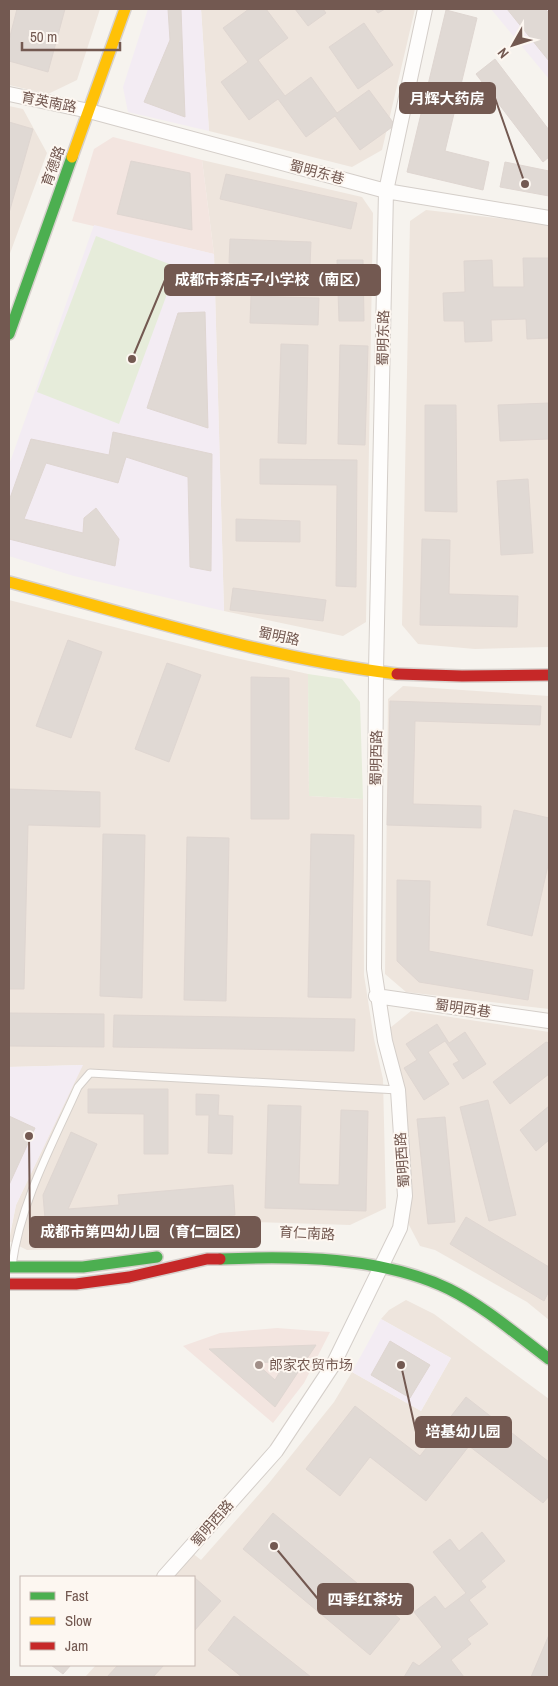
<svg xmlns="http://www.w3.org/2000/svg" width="558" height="1686" font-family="'Archivo Narrow','Noto Sans SC',sans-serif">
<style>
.residential{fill:#eee5dd}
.commercial{fill:#f3e5e0}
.education{fill:#f3ecf3}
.green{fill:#e6ecda}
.building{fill:#e0d9d4;stroke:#dfd6d1;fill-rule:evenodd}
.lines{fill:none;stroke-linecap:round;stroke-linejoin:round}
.lane-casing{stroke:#d4cec9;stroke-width:9}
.street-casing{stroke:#d4cec9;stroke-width:16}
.fast-casing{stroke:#d6d0cc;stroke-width:14}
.slow-casing{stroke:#d6d0cc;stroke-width:14}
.jam-casing{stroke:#d6d0cc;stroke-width:14}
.lane{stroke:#fefdfc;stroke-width:7}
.street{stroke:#fefdfc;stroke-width:14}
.fast{stroke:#4caf50;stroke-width:11}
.slow{stroke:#ffc107;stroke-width:11}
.jam{stroke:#c62828;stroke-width:11}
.poi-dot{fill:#a18f88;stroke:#fdf7f1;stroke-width:2}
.labels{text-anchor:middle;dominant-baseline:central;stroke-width:4;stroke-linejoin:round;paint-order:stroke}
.street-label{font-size:14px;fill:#735951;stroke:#fdf7f1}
.poi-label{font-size:14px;fill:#735951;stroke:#fdf7f1;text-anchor:start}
.leader{fill:none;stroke:#735951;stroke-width:2}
.callout-dot{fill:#735951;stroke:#fdf7f1;stroke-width:2}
.callout{fill:#735951;stroke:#735951;stroke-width:2}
.callout-label{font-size:15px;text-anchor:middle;font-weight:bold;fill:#fff}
</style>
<rect width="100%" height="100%" fill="#f6f3ee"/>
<!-- residential -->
<path class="residential" d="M9 9H100L77 80 48 94 9 85Z
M201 9H415L382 150 352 167 209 131Z
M9 106 23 109 47 153 9 256Z
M202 160 362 197 373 213 366 622 343 636 224 611 214 254Z
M426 210 549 224V647L475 649 418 644 402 625 410 221Z
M9 600 227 656 308 674 309 796 363 799 364 975 374 1039 383 1079 386 1208 350 1225 221 1221 109 1248 27 1250 9 1241 16 1205 82 1065 9 1067Z
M403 686 549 696V1009L406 992 385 974 388 699Z
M411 1011 549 1032V1320L527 1302 435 1250 420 1246 409 1225V1151L404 1091 390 1028Z
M406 1300 434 1314 549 1399V1677H85L96 1665H194V1577H170L191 1552 201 1560 269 1483 334 1402 352 1372 421 1411 451 1358 381 1319 389 1310Z"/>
<!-- commercial -->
<path class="commercial" d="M113 137 202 160 214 254 72 221 94 149Z
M277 1328 330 1332 304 1383 273 1423 183 1346 220 1333Z"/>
<!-- education -->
<path class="education" d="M148 9H201L209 131 128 112 123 87Z
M491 9H549V79Z
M94 225 214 254 224 611 74 576 9 556V465Z
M83 1065 16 1205 9 1238V1067Z
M381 1319 451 1358 421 1411 352 1372Z"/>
<!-- green -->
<path class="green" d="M96 236 177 267 119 424 37 392Z
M308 674 342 679 360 702 363 799 309 796Z"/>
<!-- building -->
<path class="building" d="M17 9H65L48 72 9 61V40Z
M168 9H181L185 117 144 102 170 40Z
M249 9H266L288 38 258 60 285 96 311 77 337 113 369 90 395 125 360 150 335 116 306 137 278 99 249 120 221 82 248 62 223 28Z
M295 9H323L326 13 308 26Z
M375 9H385L378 13Z
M507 9H545L549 13V61Z
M446 10 477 18 445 151 489 162 483 190 407 172Z
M364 23 393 65 358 89 329 47Z
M495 59 549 130V157L543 162 476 74Z
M9 122 33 129 9 213Z
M131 161 190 173 192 230 117 214Z
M505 162 549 171V196L500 187Z
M226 174 357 203 351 229 220 199Z
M230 239 311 242 310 266 229 263Z
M523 258H549V338L527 339 526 319 491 320 492 341 465 342 464 321H444L443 293 465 292 464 261 492 260 493 287H524Z
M337 260H363L364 321H339Z
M251 296 319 298 318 325 250 323Z
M205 312 208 428 147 408 178 313Z
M281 344 308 345 306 444 278 443Z
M340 345 368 346 365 445 338 444Z
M549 403V439L500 441 498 405Z
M425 405H456L457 512 425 511Z
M113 432 212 454 211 571 190 567 188 477 126 457 118 483 46 463 24 519 83 533 84 518 96 508 119 539 115 566 9 539V501L31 439 109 455Z
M260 459 357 460 356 587 336 586 337 485 260 484Z
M528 479 533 553 501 555 497 481Z
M236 519 300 521V542L236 541Z
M422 539 450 540 449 594 518 596 517 627 420 625Z
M233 588 326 600 323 621 230 610Z
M68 640 102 652 71 738 36 726Z
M167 663 201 675 169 762 135 749Z
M251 677 289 678V819H251Z
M390 701 541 706 540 725 415 721 413 804 481 806V828L387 825Z
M9 789 100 792V827L28 825 24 989H9Z
M514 810 549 818V861L532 936 487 925Z
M103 834 145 835 142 998 100 996Z
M311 834 354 835 351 998 308 997Z
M187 837 229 838 226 1001 184 1000Z
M397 880 430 881 429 951 533 970 528 1000 419 982 397 961Z
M9 1013 104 1014V1047L9 1046Z
M114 1015 355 1019 354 1051 113 1047Z
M437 1024 449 1043 465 1032 486 1064 463 1079 453 1064 459 1061 445 1041 428 1052 449 1084 424 1100 404 1068 417 1060 406 1044Z
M546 1042 549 1043V1074L510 1104 493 1082Z
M88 1089H168V1154H144V1114L88 1113Z
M196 1094 219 1095 218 1115 233 1116 232 1154 208 1153 209 1115H196Z
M488 1100 516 1215 489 1221 460 1107Z
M268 1105 301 1106 299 1184 339 1185 341 1110 368 1111 366 1211 265 1208Z
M549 1106V1140L536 1151 520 1130Z
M9 1116 35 1128 9 1185Z
M445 1117 455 1222 428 1224 417 1119Z
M71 1132 97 1144 68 1209 119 1205 118 1195 233 1185 235 1215 46 1231 43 1195Z
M466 1217 549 1267V1291L544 1301 450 1244Z
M390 1341 430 1365 410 1398 371 1375Z
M316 1345 275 1407 209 1349ZM286 1361 275 1380 256 1363Z
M466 1397 549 1462V1496L543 1503 469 1446 426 1501 370 1457 340 1496 306 1469 355 1406 420 1456Z
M273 1513 400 1619 370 1655 243 1549Z
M482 1532 505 1561 481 1581 486 1587 469 1600 488 1624 467 1639 471 1644 451 1660 464 1677H404L413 1662 419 1666 442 1647 414 1612 435 1596 445 1609 466 1593 433 1552 450 1539 459 1551Z
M195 1578 221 1601 194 1631V1580Z
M234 1616 311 1677H242L208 1650Z
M549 1635V1677H531Z
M51 1665H71L63 1674Z
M118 1665H164L153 1677H107Z"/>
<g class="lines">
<!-- lane casing -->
<g class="lane-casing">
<path id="lane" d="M12 1265C21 1201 52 1145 78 1087L90 1073 398 1090"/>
</g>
<!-- street casing -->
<g class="street-casing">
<path id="street" d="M9 94 89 111 386 191 549 218
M376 996 549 1021
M164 1577 276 1451 333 1365 400 1228 405 1196 398 1090 385 1041 374 969 376 671 386 191 425 9"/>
</g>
<!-- fast casing -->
<g class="fast-casing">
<path id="fast" d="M9 334 72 157
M220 1259C293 1256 381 1256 449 1289 485 1307 517 1335 549 1359
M9 1267H83L157 1257"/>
</g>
<!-- slow casing -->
<g class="slow-casing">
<path id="slow" d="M72 157 125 9
M9 582C137 616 265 658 397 674"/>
</g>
<!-- jam casing -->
<g class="jam-casing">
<path id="jam" d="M397 674 462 676 549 675
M9 1284H76L129 1277 207 1259H220"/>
</g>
<!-- lane -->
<use href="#lane" class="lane"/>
<!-- street -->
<use href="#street" class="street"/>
<!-- fast -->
<use href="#fast" class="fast"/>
<!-- slow -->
<use href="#slow" class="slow"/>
<!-- jam -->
<use href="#jam" class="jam"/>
</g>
<!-- markers -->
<circle class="poi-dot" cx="259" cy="1365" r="5"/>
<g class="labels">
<!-- street labels -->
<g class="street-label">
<text transform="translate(49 102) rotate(11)">育英南路</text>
<text transform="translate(53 166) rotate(-70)">育德路</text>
<text transform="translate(317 172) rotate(15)">蜀明东巷</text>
<text transform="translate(383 338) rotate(-89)">蜀明东路</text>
<text transform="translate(279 636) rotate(12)">蜀明路</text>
<text transform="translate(376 758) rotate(-89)">蜀明西路</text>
<text transform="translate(463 1008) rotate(8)">蜀明西巷</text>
<text transform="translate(402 1160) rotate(-94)">蜀明西路</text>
<text transform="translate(307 1233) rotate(3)">育仁南路</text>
<text transform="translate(212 1523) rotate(-49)">蜀明西路</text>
</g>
<!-- poi labels -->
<g class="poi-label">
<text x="269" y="1365">郎家农贸市场</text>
</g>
</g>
<!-- callouts -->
<path class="leader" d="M525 184L495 98M132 359L165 280M29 1136L30 1232M401 1365L416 1432M274 1546L318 1599"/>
<g class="callout-dot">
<circle cx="525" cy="184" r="5"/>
<circle cx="132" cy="359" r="5"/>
<circle cx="29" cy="1136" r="5"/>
<circle cx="401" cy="1365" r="5"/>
<circle cx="274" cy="1546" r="5"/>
</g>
<g class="callout">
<rect x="400" y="83" width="95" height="30" rx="5"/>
<rect x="165" y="265" width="215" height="30" rx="5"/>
<rect x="30" y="1217" width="230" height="30" rx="5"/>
<rect x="416" y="1417" width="95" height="30" rx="5"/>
<rect x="318" y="1584" width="95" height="30" rx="5"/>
</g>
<g class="callout-label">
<text x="447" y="104">月辉大药房</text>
<text x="272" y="285">成都市茶店子小学校（南区）</text>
<text x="145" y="1237">成都市第四幼儿园（育仁园区）</text>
<text x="463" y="1437">培基幼儿园</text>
<text x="365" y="1605">四季红茶坊</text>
</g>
<!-- border -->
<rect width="558" height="1686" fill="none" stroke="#735951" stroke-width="20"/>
<!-- legend -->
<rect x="20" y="1576" width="175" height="90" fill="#fdf7f1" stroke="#c6b8b1"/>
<rect x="30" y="1592" width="25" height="8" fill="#4caf50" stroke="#c6b8b1"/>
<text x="65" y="1601" font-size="15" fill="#735951">Fast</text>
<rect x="30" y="1617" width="25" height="8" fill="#ffc107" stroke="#c6b8b1"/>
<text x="65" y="1626" font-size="15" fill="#735951">Slow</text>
<rect x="30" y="1642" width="25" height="8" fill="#c62828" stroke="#c6b8b1"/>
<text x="65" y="1651" font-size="15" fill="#735951">Jam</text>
<!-- north arrow -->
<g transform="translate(513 45) rotate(231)" stroke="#fdf7f1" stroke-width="4" paint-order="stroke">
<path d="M0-4L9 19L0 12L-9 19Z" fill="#735951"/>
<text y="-8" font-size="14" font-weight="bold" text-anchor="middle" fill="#735951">N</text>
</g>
<!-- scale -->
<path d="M22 42v8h98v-8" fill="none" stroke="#735951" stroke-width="2.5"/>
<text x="30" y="42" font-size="15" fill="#735951" stroke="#fdf7f1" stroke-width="4" paint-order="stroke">50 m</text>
</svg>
